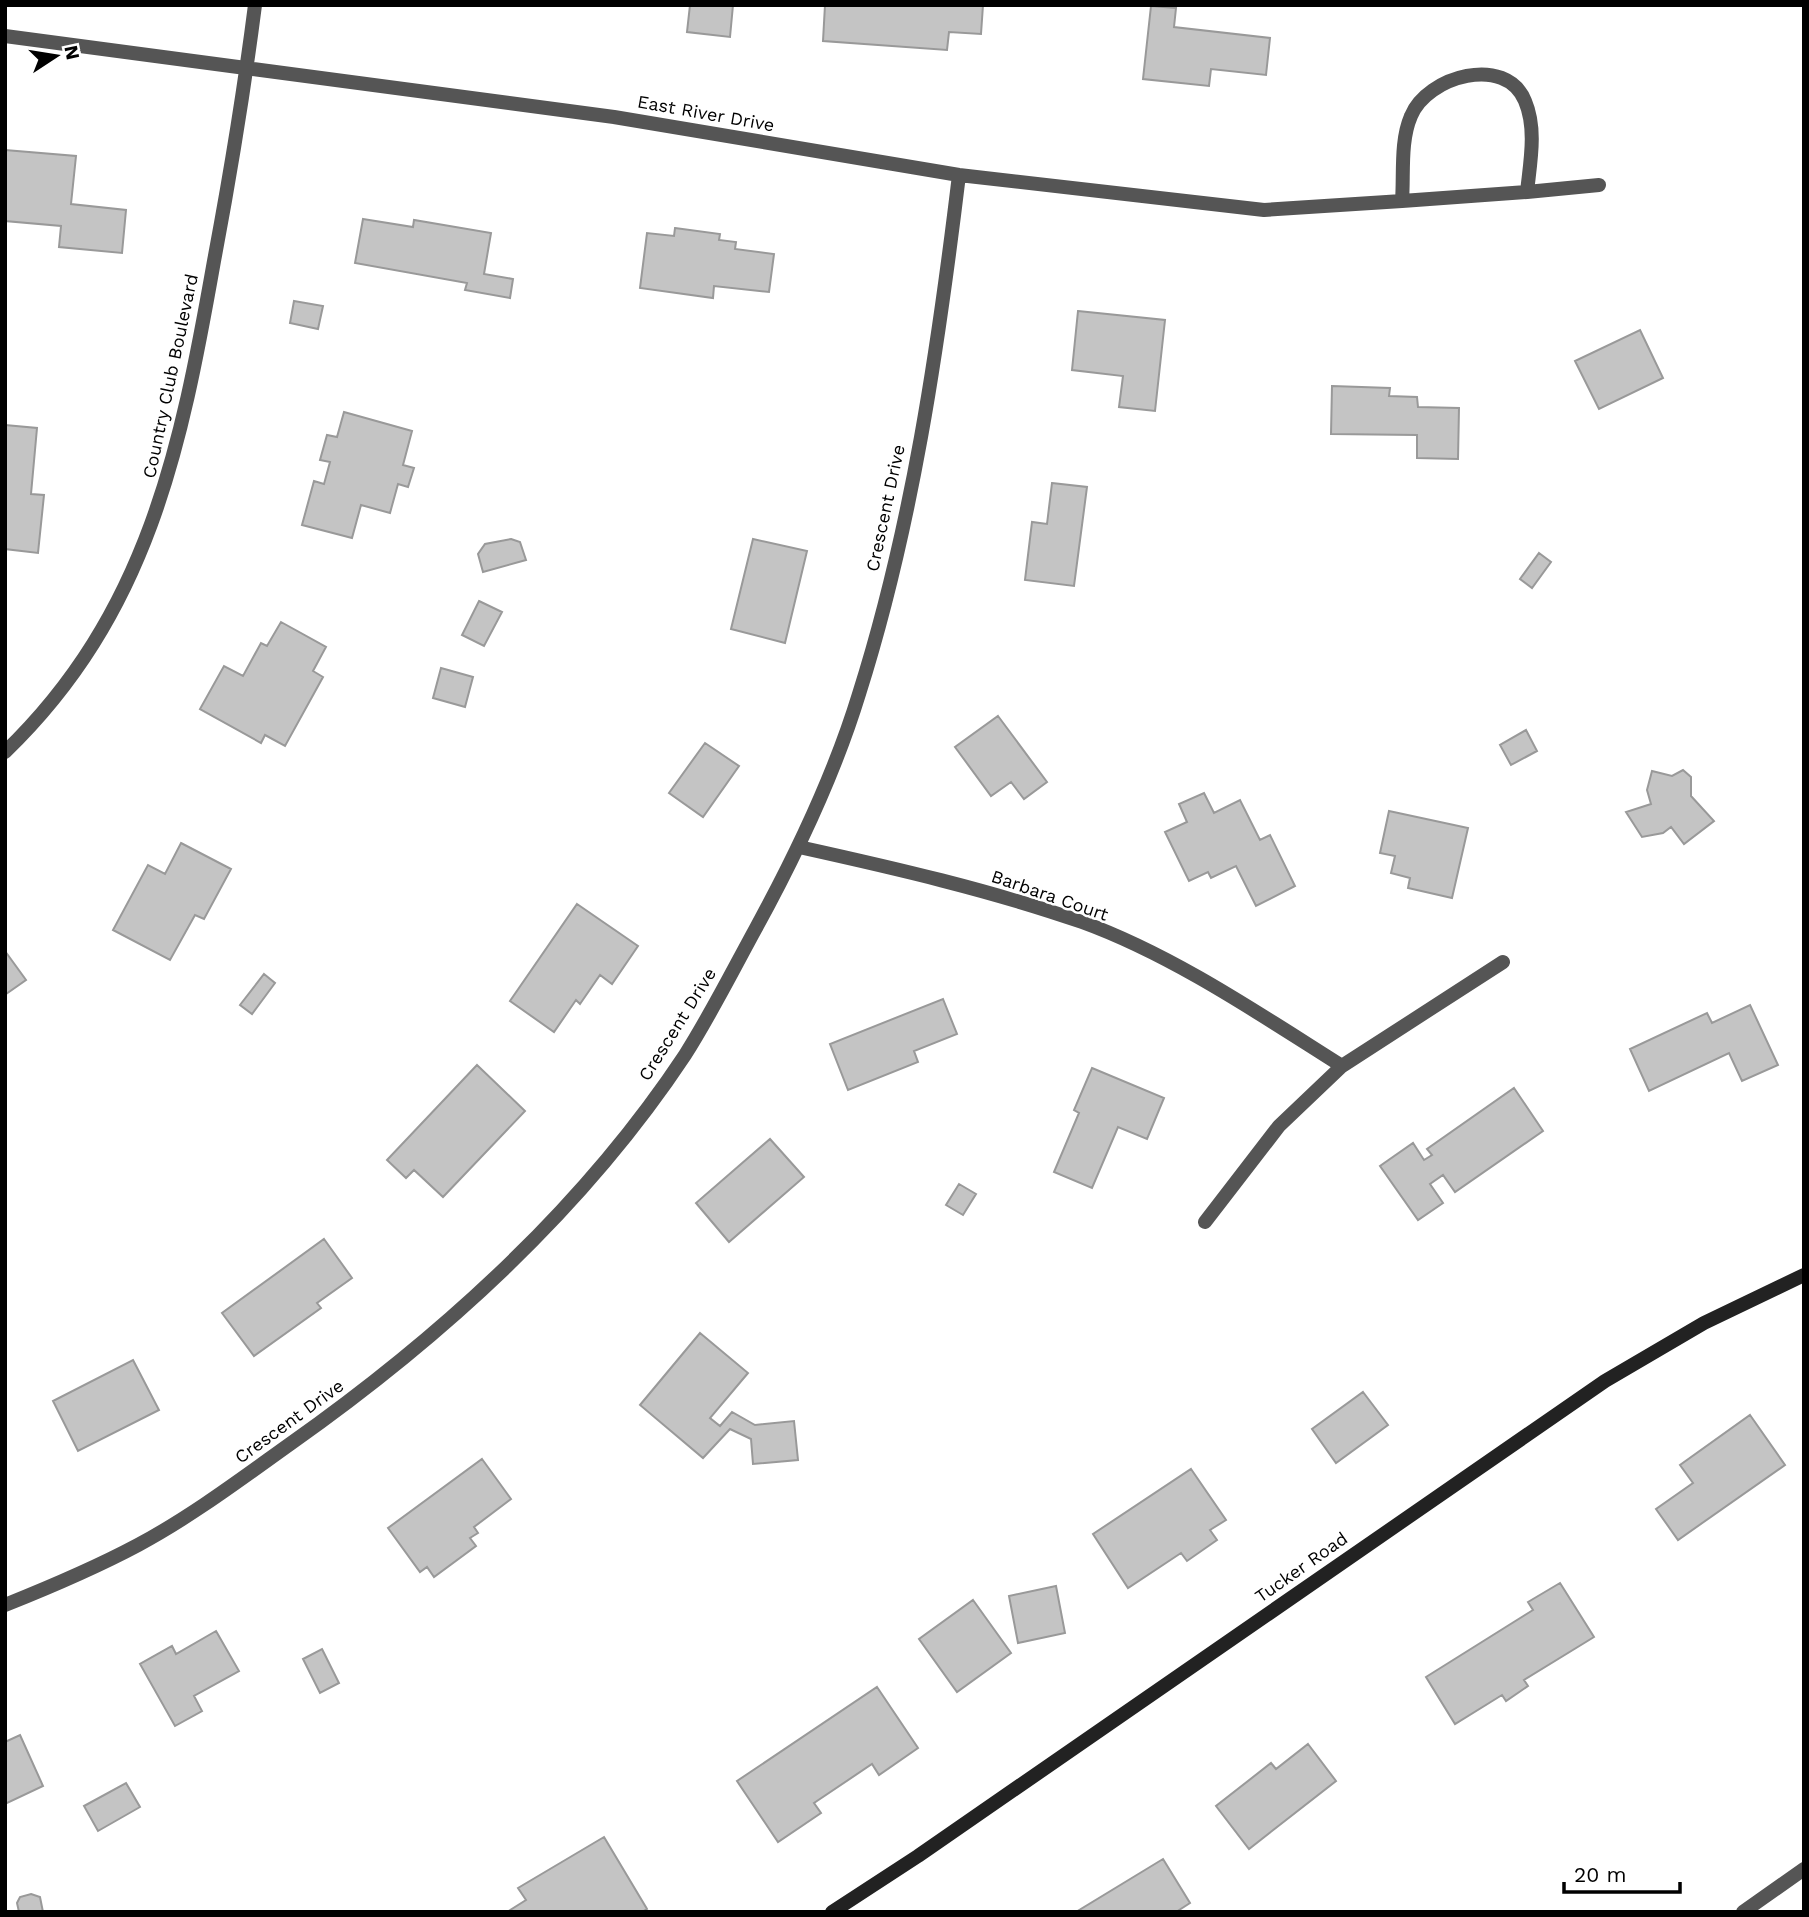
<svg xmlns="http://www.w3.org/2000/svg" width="1809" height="1917" font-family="'Work Sans',sans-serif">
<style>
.building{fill:#c4c4c4;stroke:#999;stroke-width:2}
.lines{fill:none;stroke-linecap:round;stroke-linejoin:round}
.street{stroke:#555;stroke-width:14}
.secondary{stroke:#222;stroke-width:14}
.labels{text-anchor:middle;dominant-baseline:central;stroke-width:5;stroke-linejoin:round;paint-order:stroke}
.street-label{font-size:18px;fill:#000;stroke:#fff}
</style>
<rect width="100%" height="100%" fill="#fff"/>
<!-- building -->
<path class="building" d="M690 5H733L730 37 687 32Z
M825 5H983L981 34 949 32 947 50 823 41Z
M1151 6 1176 8 1174 27 1270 38 1266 75 1211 69 1209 86 1143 79Z
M5 150 76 156 71 204 126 210 122 253 59 247 61 226 5 221Z
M363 219 413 227 414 220 491 233 484 274 513 279 510 298 465 290 467 283 355 263Z
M675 228 720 234 719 240 736 242 735 249 774 254 769 292 714 286 713 298 640 288 647 233 674 236Z
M294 301 323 306 318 329 290 323Z
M1078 311 1165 320 1155 411 1119 407 1123 376 1072 370Z
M1640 330 1663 378 1599 409 1575 361Z
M1332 386 1390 388 1389 396 1417 397 1418 407 1459 408 1458 459 1417 458V435L1331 434Z
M344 412 412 431 403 465 414 468 408 487 398 484 390 513 361 505 352 538 302 525 314 481 324 484 330 462 320 460 327 435 337 437Z
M5 425 37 428 31 494 44 495 38 553 5 549Z
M1052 483 1087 487 1074 586 1025 580 1032 522 1047 524Z
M511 539 520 542 526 560 483 572 478 554 485 544Z
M753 539 807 551 785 643 731 629Z
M1539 553 1551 562 1532 588 1520 579Z
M479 601 502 612 484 646 462 635Z
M281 622 326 647 313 671 323 677 285 746 265 735 261 743 200 709 224 666 243 676 261 643 267 646Z
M441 668 473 677 465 707 433 698Z
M998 716 1047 782 1024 799 1011 782 991 796 955 747Z
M1526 730 1537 751 1511 765 1500 745Z
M705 743 739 766 703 817 669 793Z
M1683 770 1691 777V796L1714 821 1684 844 1671 827 1663 833 1642 837 1626 812 1651 804 1647 790 1652 771 1672 776Z
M1204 793 1214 813 1240 800 1260 840 1270 835 1295 886 1256 906 1236 866 1211 878 1208 872 1189 881 1165 832 1187 822 1179 804Z
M1389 811 1468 828 1452 898 1408 888 1410 878 1391 873 1395 856 1380 853Z
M181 843 231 869 204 919 195 915 170 960 113 930 148 865 165 874Z
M577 904 638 946 612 984 600 975 580 1004 576 1000 554 1032 510 1001Z
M5 951 26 980 6 994 5 992Z
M264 974 275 983 252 1014 240 1005Z
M943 999 957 1034 914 1051 918 1062 848 1090 830 1044Z
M1750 1005 1778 1065 1742 1081 1729 1053 1649 1091 1630 1049 1707 1013 1712 1023Z
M477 1065 525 1111 443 1197 414 1170 406 1178 387 1160Z
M1092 1068 1164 1098 1147 1139 1118 1127 1092 1188 1054 1172 1079 1113 1074 1110Z
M1514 1088 1543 1131 1455 1192 1443 1175 1430 1184 1443 1203 1418 1220 1380 1166 1413 1143 1424 1160 1432 1155 1427 1149Z
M770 1139 804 1177 729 1242 696 1203Z
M959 1184 976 1194 963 1215 946 1205Z
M324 1239 352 1278 317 1303 321 1308 254 1356 222 1313Z
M700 1333 748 1373 710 1418 720 1426 732 1412 755 1425 794 1421 798 1460 753 1464 751 1439 730 1429 703 1458 640 1405Z
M133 1360 159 1410 78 1451 53 1401Z
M1363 1392 1388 1425 1336 1463 1312 1429Z
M1750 1415 1785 1465 1678 1540 1656 1509 1693 1483 1680 1465Z
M482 1459 511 1499 474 1527 478 1533 470 1538 476 1546 434 1577 427 1567 420 1572 388 1528Z
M1191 1469 1226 1520 1210 1530 1217 1540 1187 1561 1181 1553 1128 1588 1093 1534Z
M1560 1583 1594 1637 1524 1680 1528 1686 1506 1701 1502 1695 1455 1724 1426 1677 1533 1610 1528 1602Z
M1056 1586 1065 1633 1018 1643 1009 1596Z
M973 1600 1011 1653 957 1692 919 1639Z
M216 1631 239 1671 194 1696 202 1711 175 1726 140 1664 172 1646 176 1654Z
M322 1649 339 1683 320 1693 303 1659Z
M877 1687 918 1748 879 1775 872 1764 814 1803 821 1813 778 1842 737 1781Z
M20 1735 43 1786 5 1804V1742Z
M1308 1744 1336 1781 1249 1849 1216 1806 1271 1763 1276 1769Z
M126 1783 140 1807 98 1831 84 1806Z
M604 1837 647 1909 642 1912H507L526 1900 518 1888Z
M1163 1859 1190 1903 1176 1912H1076Z
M31 1894 40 1897 43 1912H19L17 1903 20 1897Z"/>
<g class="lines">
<!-- street -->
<path class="street" d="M5 36 614 117 959 175 1264 210 1402 201C1404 175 1400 141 1411 116 1427 76 1506 54 1525 101 1537 129 1530 163 1527 192L1599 185
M1402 201 1527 192
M5 752C148 614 181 448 214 261 230 176 244 91 255 5
M799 847C894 868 990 890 1082 922 1173 955 1261 1015 1342 1066L1279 1126 1205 1222
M1342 1066 1503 962
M5 1605C50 1587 95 1568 138 1545 192 1516 241 1479 290 1444 440 1338 583 1209 685 1055 711 1014 733 970 756 928 797 853 834 776 859 694 912 527 938 349 959 175
M1743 1912 1804 1869"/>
<!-- secondary -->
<path class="secondary" d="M832 1912 918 1856 1605 1381 1704 1323 1804 1275"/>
</g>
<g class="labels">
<!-- street labels -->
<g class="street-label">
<text transform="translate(706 113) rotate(10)">East River Drive</text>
<text transform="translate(170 376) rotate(-78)">Country Club Boulevard</text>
<text transform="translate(885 508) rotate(-78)">Crescent Drive</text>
<text transform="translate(1050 895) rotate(19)">Barbara Court</text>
<text transform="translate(677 1024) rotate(-58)">Crescent Drive</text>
<text transform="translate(289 1421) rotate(-36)">Crescent Drive</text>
<text transform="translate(1301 1567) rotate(-35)">Tucker Road</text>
</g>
</g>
<!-- border -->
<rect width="1809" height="1917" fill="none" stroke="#000000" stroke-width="14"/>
<!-- north arrow -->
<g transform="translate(56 56) rotate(78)" stroke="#ffffff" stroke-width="5" paint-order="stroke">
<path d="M0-5L12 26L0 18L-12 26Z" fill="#000000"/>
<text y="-10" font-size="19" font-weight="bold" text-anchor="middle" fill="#000000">N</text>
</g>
<!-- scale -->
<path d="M1564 1882v10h116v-10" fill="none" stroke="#000000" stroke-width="3.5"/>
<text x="1574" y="1882" font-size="21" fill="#000000" stroke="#ffffff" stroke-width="5" paint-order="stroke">20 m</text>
</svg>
